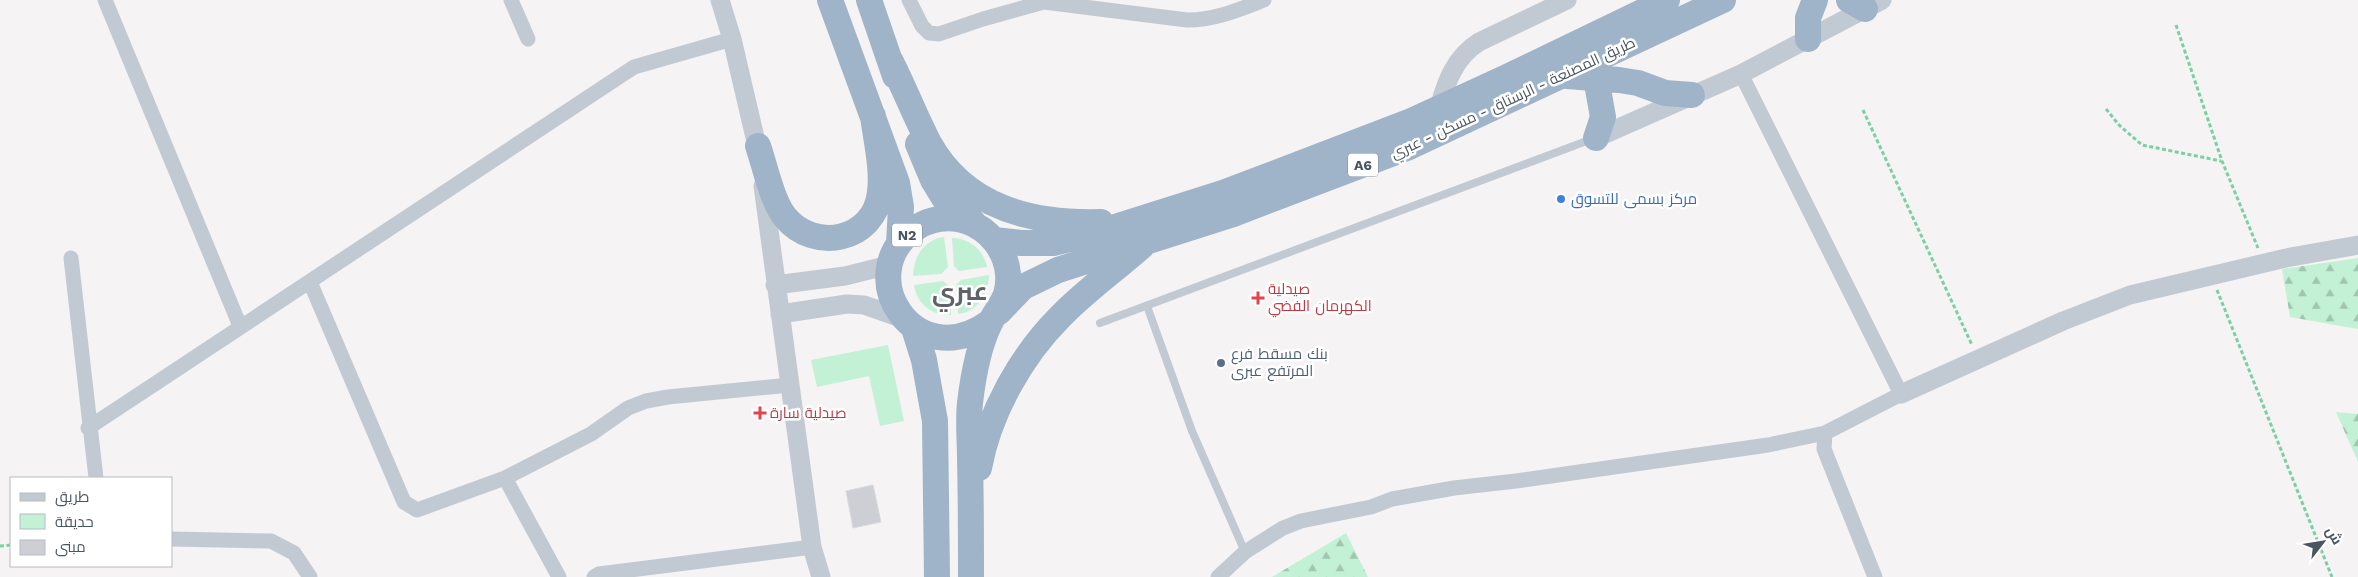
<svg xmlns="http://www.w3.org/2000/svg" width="2358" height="577" font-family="'Work Sans',Cairo,sans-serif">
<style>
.green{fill:#c3f1d5}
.forest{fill:url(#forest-firs)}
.building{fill:#cdcfd5;stroke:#d7d9de}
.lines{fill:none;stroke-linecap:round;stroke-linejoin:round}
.path{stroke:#7ad0a6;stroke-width:3;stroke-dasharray:4 2.5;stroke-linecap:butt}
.service{stroke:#c1cad2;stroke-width:8}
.minor{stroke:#c1cad2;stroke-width:15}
.tertiary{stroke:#c1cad2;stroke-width:19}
.trunk{stroke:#9fb4c9;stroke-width:26}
.shop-dot{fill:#3f7fe0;stroke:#fff;stroke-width:2}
.health-dot{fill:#e0444e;stroke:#fff;stroke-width:2}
.service-dot{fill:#5c6f8a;stroke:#fff;stroke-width:2}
.labels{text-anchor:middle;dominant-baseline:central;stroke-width:5;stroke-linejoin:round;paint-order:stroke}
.shield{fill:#fff;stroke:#808990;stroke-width:1}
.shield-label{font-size:14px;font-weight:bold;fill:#4a5661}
.street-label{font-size:15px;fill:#4a5661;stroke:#fff}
.shop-label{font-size:15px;fill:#366cbe;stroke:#fff;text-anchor:start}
.health-label{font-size:15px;fill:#be3a42;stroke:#fff;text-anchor:start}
.service-label{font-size:15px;fill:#4e5e75;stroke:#fff;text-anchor:start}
.town-label{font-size:25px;font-weight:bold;fill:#5f6368;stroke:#fff}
</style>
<defs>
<pattern id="forest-firs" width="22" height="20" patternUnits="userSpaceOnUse" patternTransform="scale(1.25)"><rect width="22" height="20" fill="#c3f1d5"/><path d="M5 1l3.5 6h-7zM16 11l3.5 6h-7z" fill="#a0c6b0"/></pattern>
</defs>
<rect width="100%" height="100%" fill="#f5f3f3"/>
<!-- green -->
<path class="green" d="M944 237 948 267 941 274 913 276C913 257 925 239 944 237Z
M952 238C969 238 984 250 987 267L959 271 954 266Z
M989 275C989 293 978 312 958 314L956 285 961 280Z
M943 281 951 288V315C932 316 917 304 914 285Z
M888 345 904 421 880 426 869 376 817 387 811 360Z"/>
<!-- forest -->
<path class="forest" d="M2358 258V329L2290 317 2282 269Z
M2336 412 2358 414V462Z
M1346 533 1368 577H1272Z"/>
<!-- building -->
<path class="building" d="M873 485 881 522 853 528 846 491Z"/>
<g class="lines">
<!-- path -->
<path class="path" d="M2176 25 2222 161 2258 248
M2106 109 2119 125 2142 145 2221 161
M1863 110 1972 345
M2217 290 2332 577
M0 546 11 545"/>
<!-- service -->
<path class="service" d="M1147 306 1192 431 1245 552
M1100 323 1592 139"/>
<!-- minor -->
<path class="minor" d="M105 0 240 326
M511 0 528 39
M909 0 922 26 929 33 939 34 983 19 1044 2 1187 20C1215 20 1238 10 1264 0
M1741 74 1901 394 1825 433 1824 449 1875 577
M71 258 96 478
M310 282 404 502 417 510 505 478 591 434 628 408 646 401 668 397 790 385
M88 428 634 67 732 39
M505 478 559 577
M171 539 271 541 294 553 310 577
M594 577 599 574 812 547
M1218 577 1245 552 1283 528 1301 521 1371 507 1392 499 1454 488 1516 481 1768 445 1825 433"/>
<!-- tertiary -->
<path class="tertiary" d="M720 0 732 39 760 159
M1439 108C1446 82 1455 57 1479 42L1567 0
M1596 138 1741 74 1882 0
M763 186 812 547 821 577
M775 285 845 276 889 265
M780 314 847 304 864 305 904 319
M1901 394 2063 321 2130 295 2286 258 2358 245"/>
<!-- trunk -->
<path class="trunk" d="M830 0 897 183 901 207 899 244
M869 0 895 76
M1849 0 1865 9
M1808 39V18L1815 0
M890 60C904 87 915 116 929 143 965 208 1032 224 1101 222
M1567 76 1619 80 1638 83 1665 93 1692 95
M1596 138 1603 117 1596 78
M918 144 933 180 947 203 973 222
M758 146C765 166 772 201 785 217 814 253 875 241 880 192 883 168 876 140 873 116
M994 240 1021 243H1053L1106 230 1223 193 1409 122 1507 77 1667 0
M999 312 1023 287 1058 270 1233 214 1409 147 1723 0
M914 328 924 360 935 421 937 577
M979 468C989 413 1021 356 1060 317 1085 291 1115 270 1142 246
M971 577C971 538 971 499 970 460 970 441 968 421 970 403 973 377 978 347 990 323 999 305 1010 298 1008 274 1006 250 989 229 966 221 950 216 930 218 916 228 849 273 915 377 990 322"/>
</g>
<!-- markers -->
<circle class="shop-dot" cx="1561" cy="199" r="5"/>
<g class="health-dot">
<path d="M1255.5 290.5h5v5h5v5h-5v5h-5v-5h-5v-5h5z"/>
<path d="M757.5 405.5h5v5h5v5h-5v5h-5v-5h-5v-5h5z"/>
</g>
<circle class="service-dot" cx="1221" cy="363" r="5"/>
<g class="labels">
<!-- shield labels -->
<g class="shield">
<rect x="1348" y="153.5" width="30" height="23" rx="4"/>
<rect x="892" y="223.5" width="30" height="23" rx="4"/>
</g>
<g class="shield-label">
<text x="1363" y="165">A6</text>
<text x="907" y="235">N2</text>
</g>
<!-- street labels -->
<g class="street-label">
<text transform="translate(1513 98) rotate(-25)">طريق المصنعة - الرستاق - مسكن - عبري</text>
</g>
<!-- shop labels -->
<g class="shop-label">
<text x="1571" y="199">مركز بسمى للتسوق</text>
</g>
<!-- health labels -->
<g class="health-label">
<text x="1268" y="289">صيدلية<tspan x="1268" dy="17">الكهرمان الفضي</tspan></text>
<text x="770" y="413">صيدلية سارة</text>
</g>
<!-- service labels -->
<g class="service-label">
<text x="1231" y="354">بنك مسقط فرع<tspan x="1231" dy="17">المرتفع عبرى</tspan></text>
</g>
<!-- town labels -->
<g class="town-label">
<text x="960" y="291">عبري</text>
</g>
</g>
<!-- legend -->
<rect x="10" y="477" width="162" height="90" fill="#ffffff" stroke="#b7bbc0"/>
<rect x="20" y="493" width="25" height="8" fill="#c1cad2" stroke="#b7bbc0"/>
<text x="55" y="502" font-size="15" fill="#4a5661">طريق</text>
<rect x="20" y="514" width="25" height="15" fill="#c3f1d5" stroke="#b7bbc0"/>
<text x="55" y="527" font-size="15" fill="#4a5661">حديقة</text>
<rect x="20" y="540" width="25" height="15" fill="#cdcfd5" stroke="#b7bbc0"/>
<text x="55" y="552" font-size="15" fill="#4a5661">مبنى</text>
<!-- north arrow -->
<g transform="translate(2323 542) rotate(59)" stroke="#ffffff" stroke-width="4" paint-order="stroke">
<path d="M0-4L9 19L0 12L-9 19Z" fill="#4a5661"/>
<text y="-8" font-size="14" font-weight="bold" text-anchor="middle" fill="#4a5661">ش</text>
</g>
</svg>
